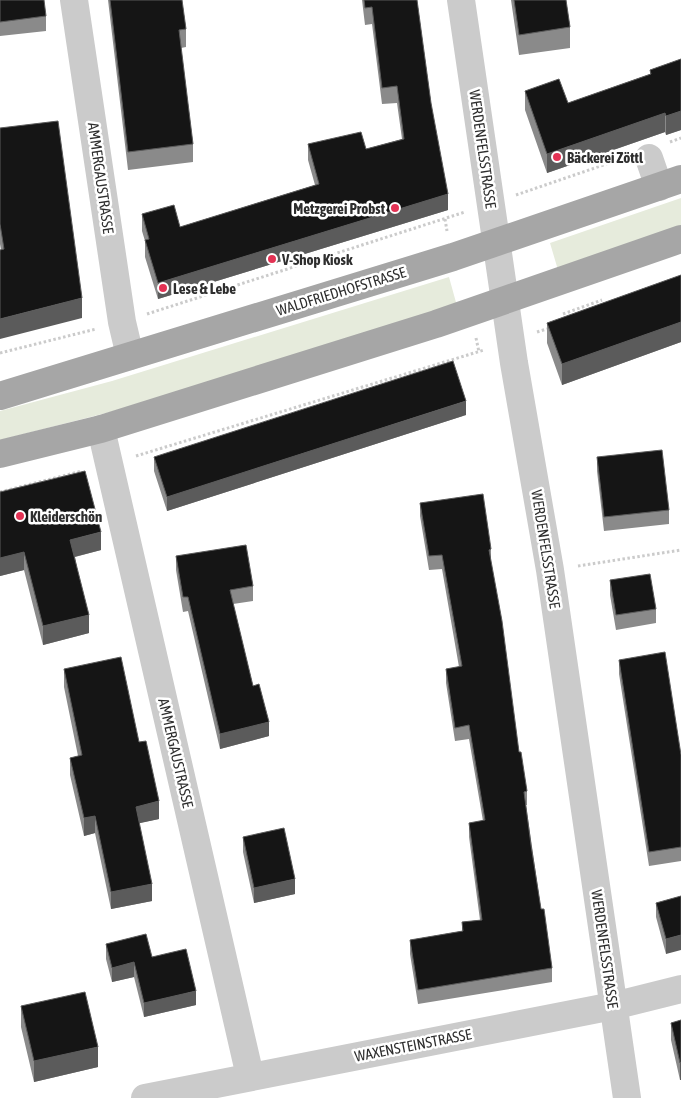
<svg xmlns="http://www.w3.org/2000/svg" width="681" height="1098" font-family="'Asap Condensed',sans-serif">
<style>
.green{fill:#e6ebdc}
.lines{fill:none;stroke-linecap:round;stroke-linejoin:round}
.path{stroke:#cbcbcb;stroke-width:3;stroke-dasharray:2.5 2.5;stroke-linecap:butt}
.minor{stroke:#cbcbcb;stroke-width:28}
.major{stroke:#a6a6a6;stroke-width:28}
.wall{fill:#8a8a8a}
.shaded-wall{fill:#5b5b5b}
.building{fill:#151515;stroke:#5b5b5b}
.poi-dot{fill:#e33254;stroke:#fff;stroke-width:2}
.labels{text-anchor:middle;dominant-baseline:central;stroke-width:5;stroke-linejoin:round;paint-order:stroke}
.street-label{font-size:15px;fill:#2e2e2e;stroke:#fff}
.poi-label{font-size:15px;font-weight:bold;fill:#2e2e2e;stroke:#fff;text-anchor:start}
</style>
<rect width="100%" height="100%" fill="#fff"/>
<!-- green -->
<path class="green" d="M681 198V228L558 270 550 243Z
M449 277 457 306 118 410 0 440V411L112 381Z"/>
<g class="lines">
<!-- path -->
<path class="path" d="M670 142 681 138
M516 195 621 159
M445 219 447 231
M147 314 465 212
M563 314 602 300
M537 332 550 328
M476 338 479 352
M0 353 96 329
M136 456 484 350
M0 492 82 471
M578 566 681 550"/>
<!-- minor -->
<path class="minor" d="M74 0 122 322 130 356
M461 0 514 363 550 570 627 1098
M649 158 659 187
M101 429 250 1076
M145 1098 613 1006 681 989"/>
<!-- major -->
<path class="major" d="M0 396 453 257 681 179
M0 454 101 429 436 324 681 239"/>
</g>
<!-- wall -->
<path class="wall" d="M0 0 46 16V31L0 36Z
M108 0H182L186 29V47L181 48 193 144V162L128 170Z
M362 0H417L431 103 448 210 158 299 145 257V241L142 231V214L180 227 315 185 308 160V144L366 149 402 139 397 103 382 104 372 24 365 25Z
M511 0H566L570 27V48L519 55Z
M681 59V130L666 135 665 132 547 173 525 110V91L568 103 650 74V70Z
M0 128 82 318 1 250 0 244Z
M681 275V342L562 385 547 343V323Z
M466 415 167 511 154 471V457Z
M597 457 669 510V524L604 531 597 471Z
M0 492 101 550 75 557 89 633 43 645 24 570 0 576Z
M420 503 491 549V562L519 752 527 791V805H526L541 909 552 968V982L418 1004 410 954V940L462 931V922L480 920 469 837V823L483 821 469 739 455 741 446 683V669L459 667 442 569 429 570 420 516Z
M176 556 253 586V601L233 604 253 686 269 736 220 749 188 611 183 612 176 570Z
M610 580 656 609V623L616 630 610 595Z
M619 660 681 755V861L649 866 619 674Z
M64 669 139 742 159 819 139 823 152 901 111 909 95 833 84 836 70 775V758L78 756 64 687Z
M243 837 295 894 254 903 243 852Z
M681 896 666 954 656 917V903Z
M106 944 152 957 196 1005 144 1017 134 977 112 982 106 959Z
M21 1006 98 1067 34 1082 21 1027Z
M681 1020V1080H680L671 1040V1023Z"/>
<!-- shaded-wall -->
<path class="shaded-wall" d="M681 111V130L666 135V116Z
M665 113V132L547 173V154Z
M448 194V210L158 299V283Z
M82 298V318L0 339V319Z
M681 322V342L562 385V364Z
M466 401V415L167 511V497Z
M101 532V550L70 558V540Z
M24 552V570L0 576V558Z
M89 615V633L43 645V626Z
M269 722V736L220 749V734Z
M159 801V819L136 824V807Z
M95 816V833L84 836V818Z
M295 879V894L254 903V888Z
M152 884V901L111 909V892Z
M681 935V950L666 954V939Z
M134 962V977L112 982V968Z
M196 991V1005L144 1017V1003Z
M98 1047V1067L34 1082V1061Z
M681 1062V1080H680V1063Z"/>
<!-- building -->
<path class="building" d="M0 0H44L46 16 0 22Z
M110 0H182L186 29 179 30 193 144 128 152Z
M364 0H417L431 103 448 194 158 283 145 240 149 239 142 214 174 205 180 227 319 184 308 144 361 132 366 149 404 139 397 86 382 88 372 7 365 8Z
M514 0H566L570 27 519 35Z
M681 59V111L666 116 665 113 547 154 525 91 559 79 568 103 651 74 650 70Z
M58 121 82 298 0 319V250L4 249 0 224V128Z
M681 275V322L562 364 547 323Z
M453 361 466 401 167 497 154 457Z
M662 450 669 510 604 517 597 457Z
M85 471 101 532 70 540 89 615 43 626 24 552 0 558V492Z
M483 494 491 549 489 550 502 621 519 752H521L527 791 524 792 531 845 541 909H544L552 968 418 990 410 940 463 931 462 922 482 920 469 823 485 820 469 725 455 728 446 669 462 666 442 555 429 556 420 503Z
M246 545 253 586 230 590 253 686 259 684 269 722 220 734 188 597H183L176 556Z
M650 574 656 609 616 615 610 580Z
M665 652 681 755V847L649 852 619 660Z
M121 657 139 742 146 741 159 801 136 807 152 884 111 892 95 816 84 818 70 758 82 755 64 669Z
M284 828 295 879 254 888 243 837Z
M681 896V935L666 939 656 903Z
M146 934 152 957 186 949 196 991 144 1003 134 962 112 968 106 944Z
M85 992 98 1047 34 1061 21 1006Z
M681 1020V1062L680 1063 671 1023Z"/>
<!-- markers -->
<g class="poi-dot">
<circle cx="557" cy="157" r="5"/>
<circle cx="395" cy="208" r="5"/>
<circle cx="272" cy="259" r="5"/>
<circle cx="163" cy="288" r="5"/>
<circle cx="20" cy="516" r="5"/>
</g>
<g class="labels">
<!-- street labels -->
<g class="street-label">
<text transform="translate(483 149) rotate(82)">WERDENFELSSTRASSE</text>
<text transform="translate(101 178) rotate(82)">AMMERGAUSTRASSE</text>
<text transform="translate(341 291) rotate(-17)">WALDFRIEDHOFSTRASSE</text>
<text transform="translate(546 549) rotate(81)">WERDENFELSSTRASSE</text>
<text transform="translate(176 753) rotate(77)">AMMERGAUSTRASSE</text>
<text transform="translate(605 949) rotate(82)">WERDENFELSSTRASSE</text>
<text transform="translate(413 1045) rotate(-11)">WAXENSTEINSTRASSE</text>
</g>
<!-- poi labels -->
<g class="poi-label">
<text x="567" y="157">Bäckerei Zöttl</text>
<text x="385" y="208" text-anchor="end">Metzgerei Probst</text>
<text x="282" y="259">V-Shop Kiosk</text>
<text x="173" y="288">Lese &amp; Lebe</text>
<text x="30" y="516">Kleiderschön</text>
</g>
</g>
</svg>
